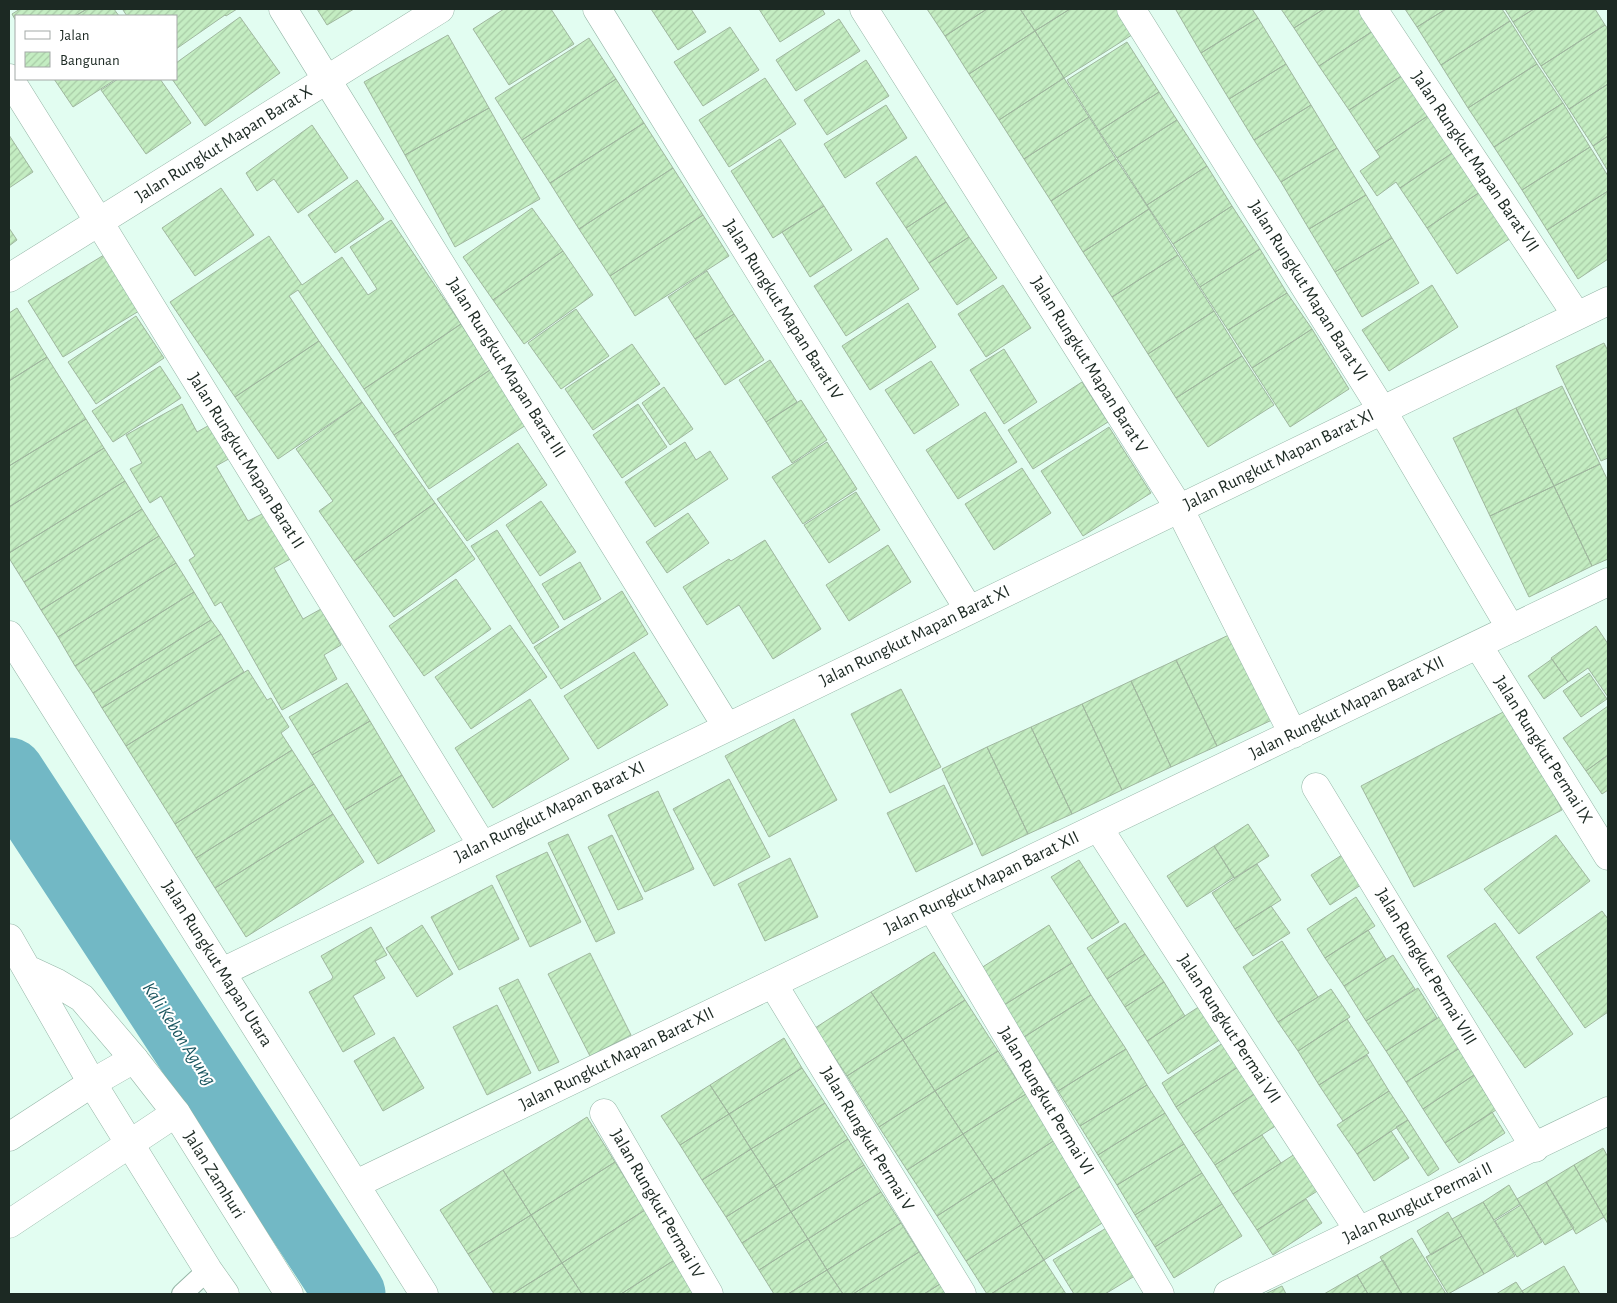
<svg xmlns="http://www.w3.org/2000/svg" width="1617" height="1303" font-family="'Alegreya Sans',sans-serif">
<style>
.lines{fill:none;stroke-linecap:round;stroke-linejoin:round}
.river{stroke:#72b8c5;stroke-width:71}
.building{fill:url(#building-hatch);stroke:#a0b79f}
.lane-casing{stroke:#95b6a7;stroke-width:22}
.street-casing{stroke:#95b6a7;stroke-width:29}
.primary-casing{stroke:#95b6a7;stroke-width:29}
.lane{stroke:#fff;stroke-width:20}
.street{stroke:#fff;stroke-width:28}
.primary{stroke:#fff;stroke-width:28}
.labels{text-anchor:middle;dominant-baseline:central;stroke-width:4;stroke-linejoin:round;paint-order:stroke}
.street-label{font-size:18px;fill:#1c2923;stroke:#fff}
.water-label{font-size:19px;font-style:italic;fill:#1a565f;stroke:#fff}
</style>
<defs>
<pattern id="building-hatch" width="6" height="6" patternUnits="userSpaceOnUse" patternTransform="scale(1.25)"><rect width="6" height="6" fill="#c4edc2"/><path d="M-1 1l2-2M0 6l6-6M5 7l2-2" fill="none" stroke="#a8cba6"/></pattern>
</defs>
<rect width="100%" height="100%" fill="#e2fdf1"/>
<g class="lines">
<!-- river -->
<path class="river" d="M9 773 350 1294"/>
</g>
<!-- building -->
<path class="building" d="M20 9H87L75 16H16V21L12 14Z
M87 9H114L119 16H75Z
M124 9H237L226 16 225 15 176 49V16H127L123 10Z
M317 9H354L327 25Z
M504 9H551L574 44 509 85 473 29Z
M651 9H691L706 32 678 50Z
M759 9H822L825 14 780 42Z
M927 9H987L945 36Z
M987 9H1020L1035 31 969 74 945 36Z
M1020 9H1070L1035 31Z
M1070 9H1120L1135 33 1064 78 1035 31Z
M1177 9H1252L1258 18 1201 53 1176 10Z
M1281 9H1324L1294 28Z
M1324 9H1358L1373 31 1319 66 1294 28Z
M1405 9H1446L1417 27Z
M1446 9H1502L1510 21 1441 65 1417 27Z
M1505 9H1534L1513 22Z
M1534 9H1595L1605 25 1541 66 1513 22Z
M240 17 280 73 205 126 172 79H176V63Z
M1258 18 1286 64 1229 99 1201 53Z
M839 19 860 51 796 91 776 60Z
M1510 21 1537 64 1468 108 1441 65Z
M1605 25 1608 29V84L1569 109 1541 66Z
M730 27 759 70 703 106 674 62Z
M1035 31 1064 78 999 120 969 74Z
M1373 31 1403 75 1349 110 1319 66Z
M448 35 489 108 405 155 364 82Z
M589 38 616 79 522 140 495 98Z
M1127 42 1159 92 1099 131 1067 80Z
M866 60 889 96 827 135 804 100Z
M1286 64 1311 105 1254 140 1229 99Z
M1537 64 1563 103 1494 147 1468 108Z
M1403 75 1429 115 1376 151 1349 110Z
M765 78 796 124 729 167 699 120Z
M1064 78 1089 117 1024 159 999 120Z
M54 79H116L73 107Z
M118 79H160L191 123 146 154 101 90Z
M616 79 644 123 550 183 522 140Z
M1608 84V136L1593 146 1569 109Z
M1159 92 1177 120 1117 158 1099 131Z
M1563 103 1590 147 1522 190 1494 147Z
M886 105 907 138 845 178 824 144Z
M1311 105 1337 148 1281 182 1254 140Z
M489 108 540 199 455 247 405 155Z
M1429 115 1454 152 1400 188 1396 182 1377 196 1360 171 1380 157 1376 151Z
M1089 117 1116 159 1051 201 1024 159Z
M1177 120 1207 166 1147 205 1117 158Z
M644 123 673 168 579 229 550 183Z
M312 125 348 178 298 213 274 179 257 191 246 173Z
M9 135 33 172 9 188Z
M1608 136V171L1593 146Z
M780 139 824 206 773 238 731 171Z
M1590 147 1608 176V191L1547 230 1522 190Z
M1337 148 1366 195 1309 229 1281 182Z
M1454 152 1480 192 1427 228 1400 188Z
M916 156 946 202 906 228 876 183Z
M1116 159 1149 209 1083 252 1051 201Z
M1207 166 1232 206 1173 244 1147 205Z
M673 168 703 215 610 276 579 229Z
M357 180 384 219 335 253 308 215Z
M221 188 254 235 195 276 162 228Z
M1608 191V259L1578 279 1547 230Z
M1480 192 1511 238 1457 274 1427 228Z
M1366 195 1392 238 1335 272 1309 229Z
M946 202 969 237 929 263 906 228Z
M824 206 852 250 810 277 782 232Z
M1232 206 1260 249 1200 287 1173 244Z
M532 208 563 251 493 300 463 257Z
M1149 209 1178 255 1112 297 1083 252Z
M703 215 729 256 635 316 610 276Z
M391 220 461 324 364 389 298 290 289 296 319 341 235 397 170 302 269 236 302 285 342 257 368 295 377 289 350 247Z
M9 228 17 240 9 246Z
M969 237 997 278 957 305 929 263Z
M887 238 919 289 846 336 814 286Z
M1392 238 1419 283 1362 317 1335 272Z
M1260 249 1287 293 1228 330 1200 287Z
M563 251 593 295 524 344 493 300Z
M104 255 139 311 63 357 28 301Z
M1178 255 1214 311 1148 354 1112 297Z
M707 271 734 314 695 339 668 297Z
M1003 285 1031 328 986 357 958 314Z
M1432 285 1458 327 1389 371 1362 330Z
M1287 293 1312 329 1252 368 1228 330Z
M908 303 936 347 870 390 842 346Z
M17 308 47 357 9 381V313Z
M576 309 609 356 561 389 528 343Z
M1214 311 1242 356 1176 398 1148 354Z
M734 314 764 360 725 385 695 339Z
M136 316 164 358 96 404 68 362Z
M461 324 490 370 394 435 364 389Z
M1312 329 1349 389 1290 427 1252 368Z
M319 341 362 402 278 459 235 397Z
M1604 343 1608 351V458L1601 461 1556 366Z
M632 344 660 384 593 430 565 389Z
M1004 349 1037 402 1004 424 970 370Z
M1242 356 1274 405 1208 447 1176 398Z
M47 357 86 419 9 466V381Z
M770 360 797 402 766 422 739 380Z
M931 361 959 405 914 434 885 390Z
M160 366 181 398 113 442 92 411Z
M490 370 526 425 429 489 394 435Z
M1082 382 1108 422 1033 469 1008 430Z
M1562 386 1600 464 1554 486 1516 408Z
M664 387 693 429 670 445 642 403Z
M801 400 827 440 792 463 766 422Z
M362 402 435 503 354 561 319 511 333 501 296 449Z
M182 404 197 432 215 422 234 456 216 466 248 521 268 511 294 557 274 568 303 619 321 609 341 645 324 655 337 679 282 710 221 602 215 606 189 560 195 556 161 496 150 503 130 469 142 463 126 435Z
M638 404 667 447 622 478 593 435Z
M1516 408 1554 486 1490 516 1453 438Z
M985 412 1017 462 958 499 926 450Z
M86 419 104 448 9 507V466Z
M1109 427 1151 493 1083 536 1041 471Z
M685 442 696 460 710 451 728 479 655 527 625 482Z
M827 442 857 489 803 524 772 477Z
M518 443 547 485 467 541 437 499Z
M104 448 125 481 9 553V507Z
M1600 464 1608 481V559L1592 566 1554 486Z
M1022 468 1051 513 994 550 965 504Z
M125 481 142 509 24 582 9 558V553Z
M1554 486 1592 566 1529 597 1490 516Z
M856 492 880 530 829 563 804 525Z
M541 501 576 552 540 576 506 525Z
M435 503 475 559 394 617 354 561Z
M142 509 159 536 41 610 24 582Z
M688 513 709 543 667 573 646 542Z
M497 530 559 627 533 644 471 546Z
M159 536 176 563 58 637 41 610Z
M765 540 821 629 773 659 739 605 707 625 683 587 729 559 731 561Z
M888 545 911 582 849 621 826 585Z
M580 562 601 599 564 620 542 584Z
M176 563 194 592 75 666 58 637Z
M456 579 491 629 424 676 389 626Z
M622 591 648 634 561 689 534 647Z
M194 592 211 620 93 693 75 666Z
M211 620 221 634 102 708 93 693Z
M510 625 547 677 471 729 435 677Z
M1596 626 1608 644V697L1588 668 1568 682 1551 658Z
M1233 633 1274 719 1217 746 1176 660Z
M221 634 244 672 126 746 102 708Z
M634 652 668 705 598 749 564 696Z
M1552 659 1568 682 1544 699 1528 676Z
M1176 660 1217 746 1171 767 1131 681Z
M248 670 267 700 271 698 289 727 281 733 292 750 175 824 126 746Z
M1589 673 1607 699 1581 717 1563 691Z
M1131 681 1171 767 1122 790 1082 704Z
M347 683 370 721 312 755 289 717Z
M901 689 941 767 890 793 851 714Z
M530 699 569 759 493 808 455 748Z
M1082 704 1122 790 1072 814 1031 727Z
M1608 706V755L1586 771 1563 738Z
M1509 709 1562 810 1414 887 1361 786Z
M794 719 837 800 769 837 725 756Z
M370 721 402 775 345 810 312 755Z
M1031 727 1072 814 1028 834 987 747Z
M987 747 1028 834 982 856 942 769Z
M292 750 314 784 196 858 175 824Z
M1608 755V790L1602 794 1586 771Z
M402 775 435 831 378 864 345 810Z
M729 779 770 857 714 886 673 809Z
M314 784 333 814 215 888 196 858Z
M944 785 973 844 916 872 887 813Z
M658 791 694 869 645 892 608 815Z
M333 814 364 862 246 937 215 888Z
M1248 824 1269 856 1234 878 1214 846Z
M568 834 615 933 596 942 548 843Z
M612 835 643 899 618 910 588 847Z
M1556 835 1590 881 1519 934 1484 889Z
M1214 846 1234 877 1187 907 1167 876Z
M547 852 581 922 530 947 496 876Z
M1345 853 1364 883 1330 905 1311 875Z
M790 858 818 917 765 941 738 884Z
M1079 860 1119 922 1092 939 1051 877Z
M1257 864 1281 900 1235 929 1212 893Z
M492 885 519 939 459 970 431 917Z
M1356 897 1375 926 1325 958 1307 929Z
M1271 906 1290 933 1253 956 1235 929Z
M1602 911 1608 919V1012L1585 1028 1536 957Z
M1125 923 1145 954 1107 979 1087 948Z
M1495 923 1573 1034 1525 1068 1447 956Z
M422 925 453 974 417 997 386 948Z
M1049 925 1072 963 1004 1005 981 968Z
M371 927 387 955 375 961 385 978 353 996 375 1034 343 1052 309 992 331 980 333 977 321 956Z
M1368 930 1386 959 1344 986 1325 958Z
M1282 941 1318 997 1278 1022 1243 967Z
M934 952 965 1000 903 1040 871 992Z
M590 953 631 1035 590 1056 548 974Z
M1145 954 1164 982 1125 1007 1107 979Z
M1393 955 1415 989 1366 1021 1344 986Z
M1072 963 1091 995 1024 1037 1004 1005Z
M518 979 559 1062 539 1071 499 988Z
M1164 982 1185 1016 1147 1041 1125 1007Z
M1418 988 1437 1018 1386 1051 1366 1021Z
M1331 989 1350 1017 1298 1051 1278 1022Z
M871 992 903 1040 847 1076 815 1028Z
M1091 995 1126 1049 1058 1091 1024 1037Z
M965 1000 998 1051 935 1091 903 1040Z
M497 1005 531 1073 487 1095 453 1027Z
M1200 1006 1221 1039 1168 1074 1147 1041Z
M1441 1016 1461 1047 1406 1082 1386 1051Z
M1347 1019 1369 1053 1319 1085 1298 1051Z
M394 1037 424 1088 383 1111 354 1061Z
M784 1038 802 1068 729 1114 710 1085Z
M903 1040 935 1091 879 1127 847 1076Z
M1223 1043 1238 1067 1176 1107 1162 1083Z
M1460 1048 1477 1073 1423 1109 1406 1082Z
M1126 1049 1147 1085 1080 1126 1058 1091Z
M998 1051 1026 1094 963 1134 935 1091Z
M1367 1055 1389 1091 1343 1121 1319 1085Z
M1238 1067 1256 1093 1194 1134 1176 1107Z
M802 1068 825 1103 751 1149 729 1114Z
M1474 1075 1496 1110 1445 1143 1423 1109Z
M710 1085 729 1114 680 1145 661 1116Z
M1147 1085 1165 1113 1098 1155 1080 1126Z
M935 1091 963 1134 907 1170 879 1127Z
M1389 1091 1408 1120 1357 1154 1337 1125Z
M1256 1093 1277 1125 1215 1165 1194 1134Z
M1026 1094 1055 1140 993 1180 963 1134Z
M825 1103 848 1139 775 1186 751 1149Z
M1492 1112 1505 1133 1459 1163 1445 1143Z
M1165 1113 1184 1144 1117 1185 1098 1155Z
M729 1114 751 1149 702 1180 680 1145Z
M587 1117 615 1162 531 1215 503 1170Z
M1408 1120 1439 1169 1428 1176 1396 1127Z
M1391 1131 1409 1158 1374 1181 1357 1154Z
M963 1134 993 1180 937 1216 907 1170Z
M1262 1135 1281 1163 1233 1194 1215 1165Z
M848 1139 864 1165 791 1212 775 1186Z
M1055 1140 1084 1184 1021 1225 993 1180Z
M1184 1144 1202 1173 1135 1215 1117 1185Z
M1603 1148 1608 1157V1224L1574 1165Z
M751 1149 775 1186 726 1217 702 1180Z
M1298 1152 1322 1188 1257 1230 1233 1194Z
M615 1162 645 1210 562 1263 531 1215Z
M864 1165 881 1192 808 1239 791 1212Z
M1574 1165 1604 1217 1576 1234 1546 1182Z
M503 1170 531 1215 468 1254 440 1210Z
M1202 1173 1222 1204 1155 1247 1135 1215Z
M993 1180 1021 1225 966 1261 937 1216Z
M1546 1182 1574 1228 1545 1245 1517 1199Z
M1084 1184 1107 1220 1044 1260 1021 1225Z
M1509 1185 1520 1204 1494 1220 1483 1202Z
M775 1186 791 1212 742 1243 726 1217Z
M881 1192 901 1223 827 1270 808 1239Z
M1306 1199 1322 1223 1273 1255 1257 1230Z
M1483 1202 1515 1256 1484 1274 1452 1219Z
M1222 1204 1242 1236 1174 1278 1155 1247Z
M1521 1205 1542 1242 1517 1257 1495 1221Z
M645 1210 676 1259 621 1294H582L562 1263Z
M791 1212 808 1239 759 1270 742 1243Z
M1448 1212 1462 1236 1431 1255 1417 1231Z
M531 1215 562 1263 512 1294H494L468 1254Z
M901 1223 919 1252 853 1294H843L827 1270Z
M1021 1225 1044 1260 991 1294H987L966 1261Z
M1108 1227 1138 1274 1105 1294H1074L1053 1260Z
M1462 1236 1484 1274 1448 1294 1426 1257Z
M1412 1238 1446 1294H1402L1380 1257Z
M808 1239 827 1270 788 1294H774L759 1270Z
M919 1252 940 1284 924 1294H853Z
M676 1259 698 1294H621Z
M1044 1260 1066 1294H991Z
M1383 1260 1402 1294H1368L1357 1275Z
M562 1263 582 1294H512Z
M1564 1266 1580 1294H1524L1522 1291Z
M827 1270 843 1294H788Z
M1357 1275 1368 1294H1324Z
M1516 1282 1524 1294H1496Z
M940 1284 947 1294H924Z
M1282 1286 1286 1294H1265Z"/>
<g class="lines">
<!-- lane casing -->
<g class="lane-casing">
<path id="lane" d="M182 1294 208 1270"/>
</g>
<!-- street casing -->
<g class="street-casing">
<path id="street" d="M283 9 727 727
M597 9 969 610
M864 9 1179 508 1293 734
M1131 9 1382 410 1511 629
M1373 9 1577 316
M9 78 99 222 482 845
M9 278 440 9
M9 635 424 1294
M1478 645 1608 856
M1316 787 1535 1148
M1098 827 1359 1231
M932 908 1160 1294
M222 972 1608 301
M773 984 962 1294
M604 1113 709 1294
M9 1137 92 1083 134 1059
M356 1184 1608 582
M9 1224 176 1113
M1228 1294 1608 1111"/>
</g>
<!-- primary casing -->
<g class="primary-casing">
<path id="primary" d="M9 938 92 1083 208 1270 225 1294
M29 970 57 983 82 998 134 1059 176 1113 289 1294"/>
</g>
<!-- lane -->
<use href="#lane" class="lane"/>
<!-- street -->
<use href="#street" class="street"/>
<!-- primary -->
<use href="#primary" class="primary"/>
</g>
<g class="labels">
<!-- street labels -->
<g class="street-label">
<text transform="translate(224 144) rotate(-32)">Jalan Rungkut Mapan Barat X</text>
<text transform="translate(1475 162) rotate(56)">Jalan Rungkut Mapan Barat VII</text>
<text transform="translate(1308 291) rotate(58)">Jalan Rungkut Mapan Barat VI</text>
<text transform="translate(783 310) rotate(58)">Jalan Rungkut Mapan Barat IV</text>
<text transform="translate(1089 365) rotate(58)">Jalan Rungkut Mapan Barat V</text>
<text transform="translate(506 368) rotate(58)">Jalan Rungkut Mapan Barat III</text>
<text transform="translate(1279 460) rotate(-26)">Jalan Rungkut Mapan Barat XI</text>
<text transform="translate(246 461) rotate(58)">Jalan Rungkut Mapan Barat II</text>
<text transform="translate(915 636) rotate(-26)">Jalan Rungkut Mapan Barat XI</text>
<text transform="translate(1347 708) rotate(-26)">Jalan Rungkut Mapan Barat XII</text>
<text transform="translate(1543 750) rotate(58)">Jalan Rungkut Permai IX</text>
<text transform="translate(550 812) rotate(-26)">Jalan Rungkut Mapan Barat XI</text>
<text transform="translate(982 883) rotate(-26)">Jalan Rungkut Mapan Barat XII</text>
<text transform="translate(217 964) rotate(58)">Jalan Rungkut Mapan Utara</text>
<text transform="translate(1426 967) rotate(59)">Jalan Rungkut Permai VIII</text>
<text transform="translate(1229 1029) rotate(57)">Jalan Rungkut Permai VII</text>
<text transform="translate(617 1059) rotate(-26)">Jalan Rungkut Mapan Barat XII</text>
<text transform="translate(1046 1101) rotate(59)">Jalan Rungkut Permai VI</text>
<text transform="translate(867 1139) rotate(59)">Jalan Rungkut Permai V</text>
<text transform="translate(214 1175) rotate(58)">Jalan Zamhuri</text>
<text transform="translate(1418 1203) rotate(-26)">Jalan Rungkut Permai II</text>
<text transform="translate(657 1204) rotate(60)">Jalan Rungkut Permai IV</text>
</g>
<!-- water labels -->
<g class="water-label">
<text transform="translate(179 1034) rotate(57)">Kali Kebon Agung</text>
</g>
</g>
<!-- border -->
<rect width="1617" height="1303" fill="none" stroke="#1c2923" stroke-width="20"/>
<!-- legend -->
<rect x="15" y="15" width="162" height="65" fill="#ffffff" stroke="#a4a9a7"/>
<rect x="25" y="31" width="25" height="8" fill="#ffffff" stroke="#a4a9a7"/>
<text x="60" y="40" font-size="15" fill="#1c2923">Jalan</text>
<rect x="25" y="52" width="25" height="15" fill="url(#building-hatch)" stroke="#a4a9a7"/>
<text x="60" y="65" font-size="15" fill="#1c2923">Bangunan</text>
</svg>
